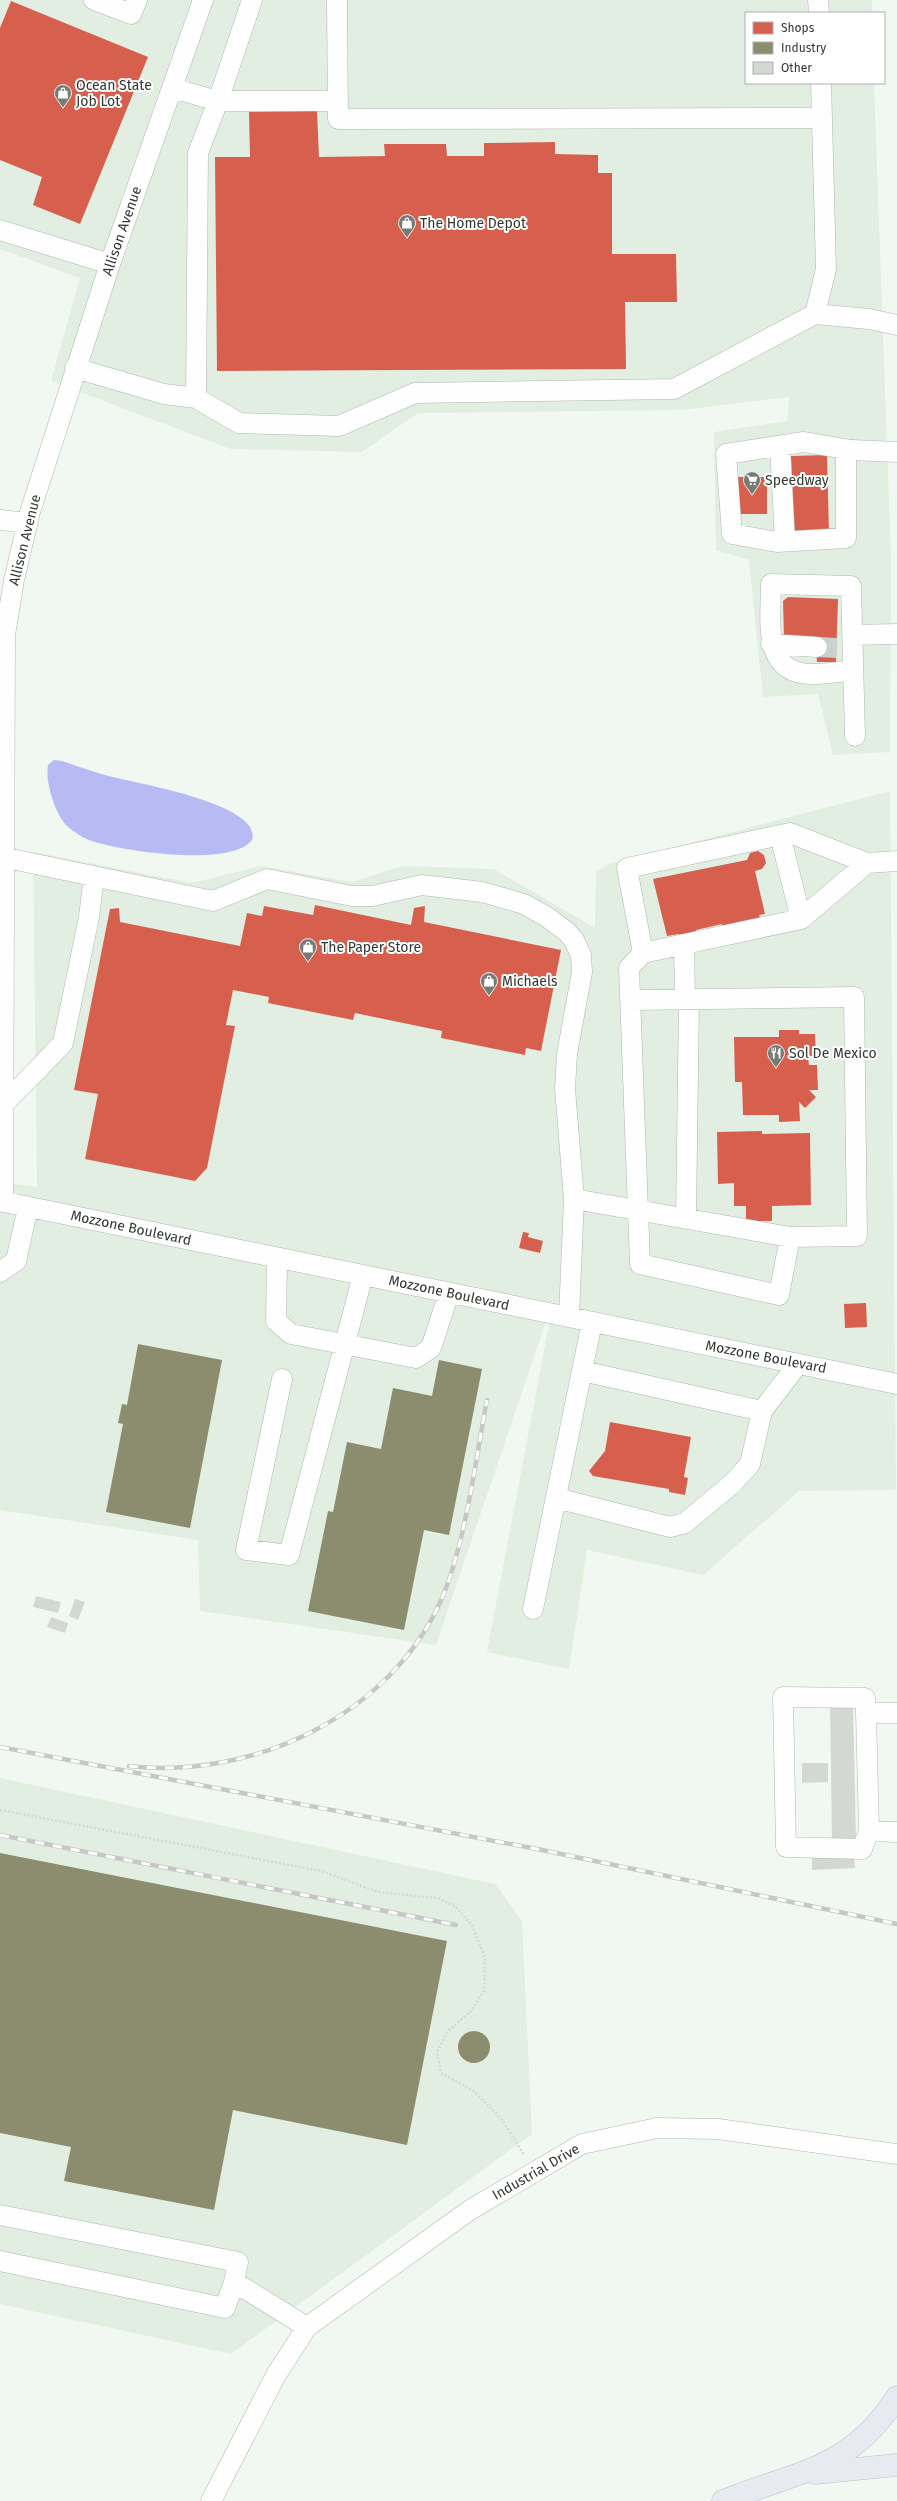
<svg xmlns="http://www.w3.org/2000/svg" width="897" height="2501" font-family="'Fira Sans',sans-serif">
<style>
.built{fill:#e2eee2}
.water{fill:#b8baf4}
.shops{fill:#d6604d}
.industry{fill:#8c8c6e}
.building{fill:#d3d8d3}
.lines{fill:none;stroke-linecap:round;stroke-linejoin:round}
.minor-tunnel{stroke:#cbd1cb;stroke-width:20;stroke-dasharray:20 10;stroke-linecap:butt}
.minor-casing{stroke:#b1b6b1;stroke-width:21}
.highway-casing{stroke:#bcbfc4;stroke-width:23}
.path{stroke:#d5d8d5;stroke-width:2.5;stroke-dasharray:2 2;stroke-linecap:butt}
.minor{stroke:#fdfefd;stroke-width:20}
.highway{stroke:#e8eaf1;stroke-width:22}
.rail-casing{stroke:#c6c8c6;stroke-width:4.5}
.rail{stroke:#fff;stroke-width:3;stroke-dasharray:9;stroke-linecap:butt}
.labels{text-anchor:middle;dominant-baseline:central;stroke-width:4;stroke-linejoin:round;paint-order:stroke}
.poi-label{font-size:14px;fill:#323732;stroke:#fff;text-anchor:start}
.street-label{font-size:14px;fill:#323732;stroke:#fff}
</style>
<rect width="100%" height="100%" fill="#f1f8f1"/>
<!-- built -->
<path class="built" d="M0 0H872V13H746V83H874L891 557 890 752 833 755 818 694 763 697 749 560 716 550 714 432 787 421 789 397 682 410 418 413 362 452 231 449 51 381 80 278 0 249Z
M890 791 896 1490 799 1491 703 1575 587 1550 569 1669 487 1652 554 1298 436 1645 200 1611 198 1540 0 1510V1182L37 1187 33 852 192 883 260 866 352 882 402 866 494 869 595 928 596 872 610 864Z
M0 1778 495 1884 522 1921 532 2134 231 2354 0 2304Z"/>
<!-- water -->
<path class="water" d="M54 760 62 761C80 767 99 774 117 778 141 784 263 805 252 840 231 868 119 851 89 840 82 837 74 832 68 827 55 815 45 782 48 765Z"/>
<!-- shops -->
<path class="shops" d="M11 1 148 57 80 224 33 205 42 177 0 160V28Z
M317 111 319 157 385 156 384 144H446L447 156H484V143L555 142V154L598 155V173H612V254H676L677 302H625L626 369 217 371 215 157H250L249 112Z
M827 455 829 533 794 534 791 456Z
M738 477H767V514H738Z
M788 597 838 599 836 662H817L816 639H784L783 601Z
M758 851 764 855 766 863 762 869 755 871 765 914 759 915 761 920 723 929 722 924 696 930V934L680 938 679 934 667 936 653 879 747 860 750 853Z
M315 905 411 925 414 908 425 906 424 922 561 950 541 1051 526 1048 525 1055 441 1038 442 1031 355 1013 353 1020 268 1003 269 997 233 990 226 1025 235 1026 207 1168 195 1181 85 1159 98 1094 74 1090 110 909 119 908 120 922 240 946 247 913 262 916 264 906 313 915Z
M779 1030H799V1034H815L816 1056H808L809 1065H817L818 1090H809L816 1097 805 1108 799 1102 800 1121 779 1122V1115H743L742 1082H735L734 1037H779Z
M762 1131V1134L810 1133 811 1205 772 1206V1221H746V1206H734V1183L718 1184 717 1132Z
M523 1232 529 1233 528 1237 543 1241 540 1253 519 1248Z
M866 1303 867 1327 845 1328 844 1304Z
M610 1422 691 1437 684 1477 688 1478 685 1495 669 1492V1489L593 1476 589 1471 605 1451Z"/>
<!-- industry -->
<path class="industry" d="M138 1344 222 1360 190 1528 106 1512 123 1424 118 1423 122 1404 127 1405Z
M439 1360 482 1369 449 1535 424 1530 404 1630 308 1611 328 1511 333 1512 347 1442 381 1449 393 1388 432 1396Z
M0 1853 447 1941 407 2145 233 2110 214 2210 64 2181 71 2147 0 2133Z
M458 2047a16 16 0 1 1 32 0a16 16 0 1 1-32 0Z"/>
<!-- building -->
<path class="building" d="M36 1596 61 1602 58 1613 33 1607Z
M75 1599 85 1602 78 1620 69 1616Z
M51 1617 68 1623 65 1633 47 1627Z
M853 1701 856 1842H832L830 1702Z
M802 1763H828V1782L802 1783Z
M854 1856 855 1868 812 1870V1858Z"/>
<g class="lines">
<!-- minor-tunnel -->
<path class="minor-tunnel" d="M817 647 837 648"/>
<!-- minor casing -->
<g class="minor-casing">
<path id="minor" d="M94 0 131 14 137 0
M337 0 338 119 822 118
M818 0 819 13
M172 88 218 101H337
M0 230 110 264
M815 314 826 269 821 83
M75 368 164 394 196 398 239 423 339 426 415 393 674 389 815 314 869 319 897 325
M196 398 198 153 218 101 252 0
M780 446 785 541
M846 450V538L777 542 732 534 726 454 804 442 851 450 897 452
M0 520 27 523
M852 635 897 634
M771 644 817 647
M853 670C840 672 826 674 813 674 761 675 771 619 771 584L851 586 855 736
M780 835 801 919
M2 857 213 901 267 879 352 896H372L422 885 482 892 524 904 547 917 567 932 574 940 581 955 582 972 567 1054 565 1089 574 1199 569 1317
M684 944 685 999
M643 953 627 868 790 833 867 863 897 861
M3 1105 63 1043 89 917 94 876
M574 1199 790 1237 857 1236 854 997 631 1000
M0 1201 897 1384
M3 1202 5 635 14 580 30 512 110 264 203 0
M686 1218 689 999
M790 1237 779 1295 640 1264 629 968 643 953 801 919 867 863
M277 1258 276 1321 291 1334 416 1358 431 1348 449 1293
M0 1272 16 1261 28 1207
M582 1371 762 1411 798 1364
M282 1379 246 1550 289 1555 363 1275
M556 1498 670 1527 685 1523 733 1483 750 1464 762 1411
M533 1609 592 1322
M866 1713 865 1698 783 1697 786 1847 862 1849 869 1831
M897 1713H866L869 1831 897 1832
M0 2215 238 2262 234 2282 225 2308 0 2261
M234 2282 307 2327
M211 2501 276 2375 307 2327 470 2210 582 2144 657 2128 718 2129 897 2154"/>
</g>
<!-- highway casing -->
<g class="highway-casing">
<path id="highway" d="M815 2473 897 2465
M723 2501C797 2471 849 2471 897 2397"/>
</g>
<!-- path -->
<path class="path" d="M0 1810 321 1871 378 1892 438 1898 456 1907 472 1925 485 1958 484 1991 471 2011 448 2031 437 2052 441 2073 472 2090 501 2118 524 2155"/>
<!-- minor -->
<use href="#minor" class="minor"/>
<!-- highway -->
<use href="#highway" class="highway"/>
<!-- rail casing -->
<g class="rail-casing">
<path id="rail" d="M0 1747 542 1850 897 1924
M129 1766C252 1780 391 1716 442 1598 466 1541 475 1462 487 1400
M0 1835 456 1925"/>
</g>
<!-- rail -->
<use href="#rail" class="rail"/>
</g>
<!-- icons -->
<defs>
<g id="shop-pin" transform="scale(0.9)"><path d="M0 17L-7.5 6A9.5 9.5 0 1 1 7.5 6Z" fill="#757b75" stroke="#fff"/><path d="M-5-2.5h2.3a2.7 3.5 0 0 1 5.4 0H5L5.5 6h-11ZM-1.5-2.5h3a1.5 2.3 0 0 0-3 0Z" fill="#fff"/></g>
<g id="supermarket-pin" transform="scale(0.9)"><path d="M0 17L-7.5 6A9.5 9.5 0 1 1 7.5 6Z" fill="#757b75" stroke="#fff"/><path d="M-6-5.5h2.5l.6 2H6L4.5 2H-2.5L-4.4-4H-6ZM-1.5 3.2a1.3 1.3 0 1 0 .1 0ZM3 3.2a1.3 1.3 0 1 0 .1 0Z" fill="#fff"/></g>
<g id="restaurant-pin" transform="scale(0.9)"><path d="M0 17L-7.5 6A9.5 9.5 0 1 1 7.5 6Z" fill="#757b75" stroke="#fff"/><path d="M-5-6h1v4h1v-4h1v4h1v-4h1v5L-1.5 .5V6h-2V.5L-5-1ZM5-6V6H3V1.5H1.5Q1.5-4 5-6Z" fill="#fff"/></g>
</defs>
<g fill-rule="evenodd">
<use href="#shop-pin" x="63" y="93"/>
<use href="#shop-pin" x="407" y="223"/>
<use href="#supermarket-pin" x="752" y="480"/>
<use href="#shop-pin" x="308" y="947"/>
<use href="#shop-pin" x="489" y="981"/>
<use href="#restaurant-pin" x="776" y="1053"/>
</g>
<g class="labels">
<!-- poi labels -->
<g class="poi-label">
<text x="76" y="85">Ocean State<tspan x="76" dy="16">Job Lot</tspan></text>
<text x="420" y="223">The Home Depot</text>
<text x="765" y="480">Speedway</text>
<text x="321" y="947">The Paper Store</text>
<text x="502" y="981">Michaels</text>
<text x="789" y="1053">Sol De Mexico</text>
</g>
<!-- street labels -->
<g class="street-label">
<text transform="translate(122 231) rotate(-71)">Allison Avenue</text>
<text transform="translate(25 540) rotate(-76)">Allison Avenue</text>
<text transform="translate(131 1228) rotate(12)">Mozzone Boulevard</text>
<text transform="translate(449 1293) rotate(12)">Mozzone Boulevard</text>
<text transform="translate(766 1357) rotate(11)">Mozzone Boulevard</text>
<text transform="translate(536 2172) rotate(-30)">Industrial Drive</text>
</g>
</g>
<!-- legend -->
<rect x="745" y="12" width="140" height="72" fill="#ffffff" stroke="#adafad"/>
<rect x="753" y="22" width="20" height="12" fill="#d6604d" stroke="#adafad"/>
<text x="781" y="32" font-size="12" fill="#323732">Shops</text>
<rect x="753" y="42" width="20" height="12" fill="#8c8c6e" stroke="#adafad"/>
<text x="781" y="52" font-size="12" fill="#323732">Industry</text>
<rect x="753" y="62" width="20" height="12" fill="#d3d8d3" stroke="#adafad"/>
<text x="781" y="72" font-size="12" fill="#323732">Other</text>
</svg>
